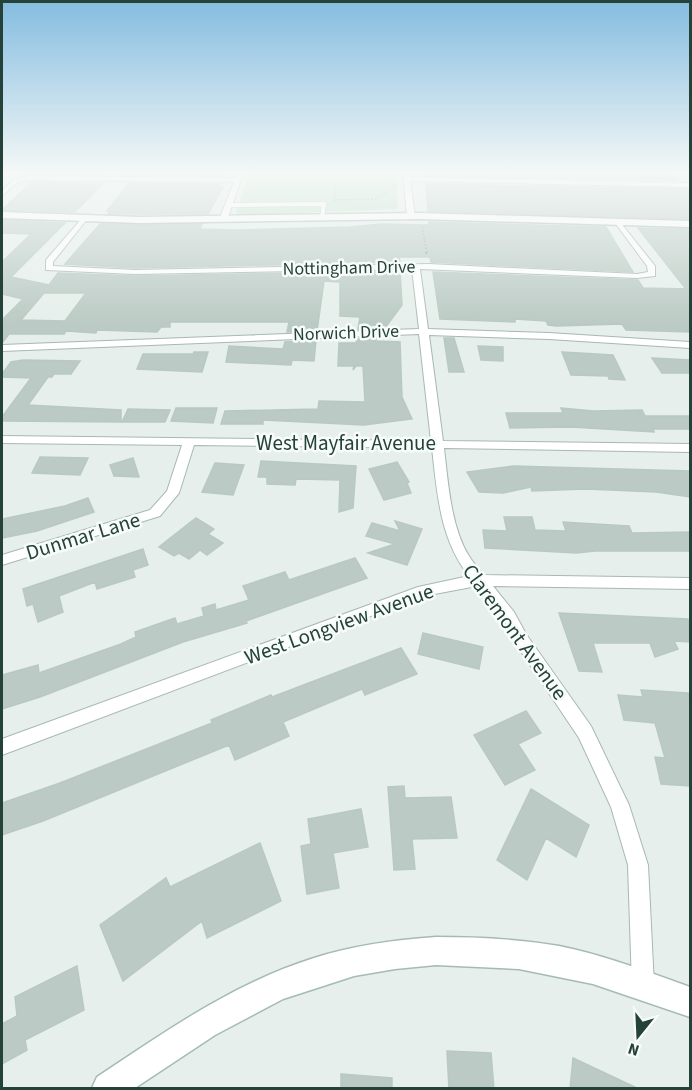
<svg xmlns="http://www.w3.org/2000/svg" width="692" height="1090" font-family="'Source Sans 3',sans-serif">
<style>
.green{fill:#bfe0c8}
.building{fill:#bbcac4;stroke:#b8c9c2;stroke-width:1.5;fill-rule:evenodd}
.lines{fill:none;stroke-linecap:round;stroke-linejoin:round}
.service-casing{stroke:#a8b8b2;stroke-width:5}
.minor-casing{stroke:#a8b8b2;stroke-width:2}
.tertiary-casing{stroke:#a8b8b2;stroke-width:3}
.secondary-casing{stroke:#a4bbb3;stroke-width:3}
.path-far1{stroke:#86b3a5;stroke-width:1.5;stroke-dasharray:1.5 2;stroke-linecap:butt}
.path{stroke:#86b3a5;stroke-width:2;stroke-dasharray:2 3;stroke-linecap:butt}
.service{stroke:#fff;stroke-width:4}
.minor{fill:#fff;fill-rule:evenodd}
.tertiary{fill:#fff;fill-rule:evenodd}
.secondary{fill:#fff;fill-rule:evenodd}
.labels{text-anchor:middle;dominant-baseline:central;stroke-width:5;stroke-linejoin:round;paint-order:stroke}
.far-street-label{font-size:18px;fill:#24423a;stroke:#f7fbf9}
.street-label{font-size:21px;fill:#24423a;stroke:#f7fbf9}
</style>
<rect width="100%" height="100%" fill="#e6efeb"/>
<!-- green -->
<path class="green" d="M250 172H395L398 209 239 215 236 212Z"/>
<!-- building -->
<path class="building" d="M121 172H226L224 176 123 175Z
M428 172H670L678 180 427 175Z
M32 182 103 183 75 212 2 210Z
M129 183 220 184 218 187H223L208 214H108L110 211H107Z
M426 184 687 189 690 192V219L428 211Z
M2 220 65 223 11 277 49 285 58 273 135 276 400 271 402 305 385 328 358 329 360 317 340 316V282L324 281 317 331 287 332 289 322H170V327H161L157 332 97 330 96 333 66 331 64 334H9L2 343V320L23 299 2 294V262L31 234 2 233ZM44 293H86L65 321 21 320Z
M429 222 606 227 633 272 431 262 430 257H399L400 262 135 268 65 264 100 224H202L200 229 235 230 350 227 381 224 429 225Z
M638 228 690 229V332L626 330 622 324 557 326 548 325 546 321 515 319V322L440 319 433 272 638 280 643 288 686 289Z
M377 338 375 341 400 342 402 397 412 419 364 425 263 420V424H221L225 411 318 409 319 401 365 402 363 366H356L353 370 354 366H338L339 343H356L357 339Z
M444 338H454L464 372H449Z
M316 340 314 361 292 360 291 365 226 362 229 346 283 349 285 342Z
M478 346 503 347V361L481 360Z
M194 352H208L202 372 137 369 143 354H193Z
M562 352 613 355 625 380 609 379 608 376 571 375Z
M652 358 690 360V373H662Z
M23 360 80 361 71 374H54L52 377H48L28 405 121 410V422L2 421V417L31 378 2 377V374L11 362Z
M176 408H217L213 423 171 421Z
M561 408 593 411 642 410 645 416H690V429H653L654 432 571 427 510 428 506 413H563Z
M128 409 170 410 165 422H122Z
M40 457 88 458 80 475 32 473Z
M133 458 139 477 114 476 110 465Z
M261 461 356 466 353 508 339 512 340 480 296 479 295 485 267 484V477H258Z
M397 462 409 482 407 483 411 493 384 500 369 469Z
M215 463 244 465 233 495 202 492Z
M513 466 690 471V497L656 492 586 489 532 491 531 487 503 493 479 492 467 472Z
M88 498 94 512 37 531 2 538V519L65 506Z
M504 517H532L535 530 566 531 563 522 629 526 632 533 690 532V551H595L576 553 485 548 483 530 507 531Z
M196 518 214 529 208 534 223 543 207 555 200 550 189 559 179 553 174 556 159 547Z
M395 521 422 529 407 565 368 553 395 544 366 536 372 523 400 531Z
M143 549 148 565 133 570 135 577 97 589 95 582 59 596 63 612 38 622 33 604 27 606 23 589Z
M355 558 367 578 246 621 247 623 183 642 40 697 2 709V675L38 665 39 673 121 644 136 637 135 632 175 618 177 624 204 616 202 608 215 604 216 610 249 600 243 586 285 572 289 580Z
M559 613 688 619 690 642 674 641 678 649 655 657 650 643H593L602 672 579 671Z
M423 633 483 647 479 669 418 654Z
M401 648 417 674 365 695 362 689 283 722 289 736 235 760 229 745 43 821 2 835V803L60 783 212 723 211 720 271 695 272 697Z
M641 690 688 693 690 701V786L661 784 655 757 665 758 655 723 624 720 618 695 643 697Z
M526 711 541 733 518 744 535 770 505 785 474 735Z
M404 786 405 798 451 797 457 838 412 839 415 869 394 870 388 787Z
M531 789 589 825 576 857 546 838 527 880 497 860Z
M361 809 368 847 333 853 339 888 307 894 301 846 311 844 308 819Z
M260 843 281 901 207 938 202 921 123 981 100 925 166 878 170 887Z
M77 966 84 1010 25 1040 27 1050 2 1064V1024L17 1016 15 997Z
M447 1051 491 1053 494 1089H449Z
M573 1058 639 1089H570Z
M341 1074 392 1078V1089H341Z"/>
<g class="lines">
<!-- service casing -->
<g class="service-casing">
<path id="service" d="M681 172 690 178
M229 205 324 204 322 217"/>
</g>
<!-- minor casing -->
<g class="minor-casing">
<path id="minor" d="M403 172H409L410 177 690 183V187L410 181 415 216 411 218 407 216Z
M238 173 243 174 227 220 223 222 219 220 234 182 27 180 16 183 2 196V191L12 181 27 176 235 178Z
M84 216 88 218 53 262V266L135 270 429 264 637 274 648 272 647 266 616 224 620 222 655 266V276L637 278 420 269 428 329 549 333 690 342V348L549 339 429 335 443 441 690 444V452L444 448C448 482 451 528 469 556 473 563 479 569 484 575L690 578V589L493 586 514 612 526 634 591 726 629 805 648 865 654 986 651 994 643 997 635 994 632 986 628 865 611 807 579 738 516 644 504 620 477 586 424 596 2 755V739L418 587 469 576C440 540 437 493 432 448L194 445 179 493 160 516 2 565V555L150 510 167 491 182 445 2 443V436L431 441 419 334 2 351V345L419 329 412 269 135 274 46 270V260Z"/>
</g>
<!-- tertiary casing -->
<g class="tertiary-casing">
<path id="tertiary" d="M2 212 140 217 420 213 690 221V227L420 219 140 223 2 218Z"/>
</g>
<!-- secondary casing -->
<g class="secondary-casing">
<path id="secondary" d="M436 937C478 937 518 939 559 946 604 955 648 972 690 987V1017L593 984 519 969 436 965 395 969 354 976 283 999 215 1035 135 1088H92L97 1077C166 1031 234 983 314 958 354 945 395 940 436 937Z"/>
</g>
<!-- path-far1 -->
<path class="path-far1" d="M272 173 308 175
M249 176 272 173 270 172
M333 200 376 199 397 186
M334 201 337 176 342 172
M422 227 427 253"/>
<!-- path -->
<path class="path" d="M426 252 427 256"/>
<!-- service -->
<use href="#service" class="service"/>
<!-- minor -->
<use href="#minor" class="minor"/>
<!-- tertiary -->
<use href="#tertiary" class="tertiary"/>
<!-- secondary -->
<use href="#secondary" class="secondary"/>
</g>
<!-- sky -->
<linearGradient id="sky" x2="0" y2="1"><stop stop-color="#84bce0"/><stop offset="0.53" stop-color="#f4f8f6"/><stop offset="1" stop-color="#f4f8f6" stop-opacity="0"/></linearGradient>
<rect width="692" height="325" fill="url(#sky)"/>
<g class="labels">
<!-- far-street labels -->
<g class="far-street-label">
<text transform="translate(349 268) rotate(-1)">Nottingham Drive</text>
<text transform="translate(346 333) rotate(-2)">Norwich Drive</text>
</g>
<!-- street labels -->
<g class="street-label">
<text x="346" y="443">West Mayfair Avenue</text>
<text transform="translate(83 536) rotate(-17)">Dunmar Lane</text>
<text transform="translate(339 624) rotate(-20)">West Longview Avenue</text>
<text transform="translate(515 632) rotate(54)">Claremont Avenue</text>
</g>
</g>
<!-- border -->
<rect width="692" height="1090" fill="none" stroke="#24423a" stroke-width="6"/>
<!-- north arrow -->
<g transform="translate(638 1036) rotate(198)" stroke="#f7fbf9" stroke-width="4.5" paint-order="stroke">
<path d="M0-4.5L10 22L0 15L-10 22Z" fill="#24423a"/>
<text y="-9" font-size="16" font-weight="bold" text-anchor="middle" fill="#24423a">N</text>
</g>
</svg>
